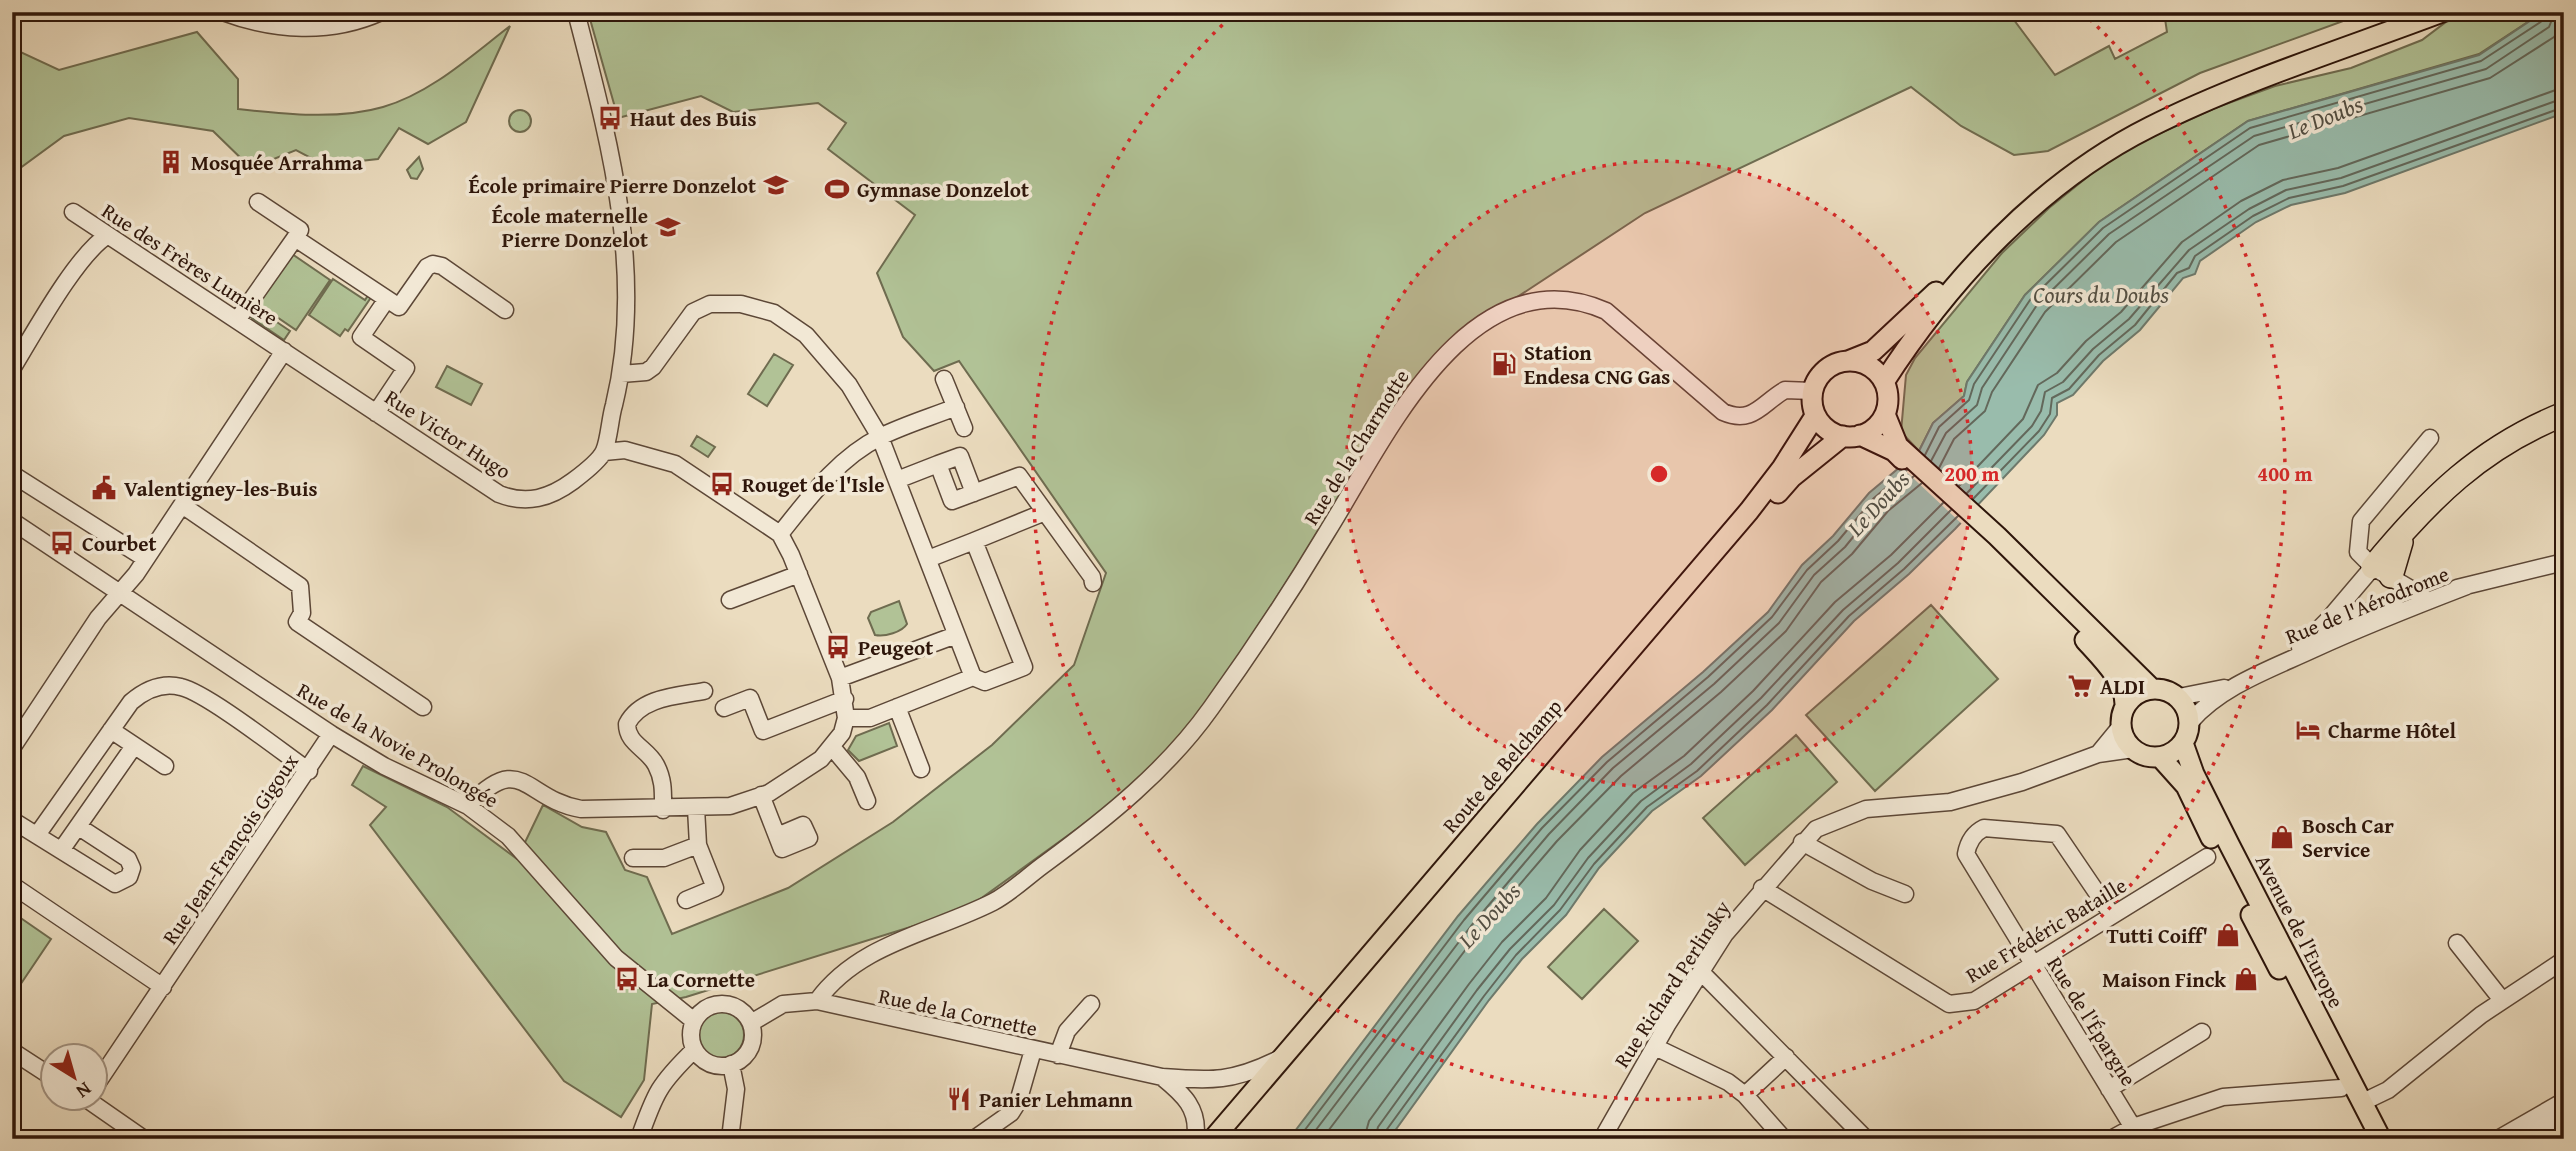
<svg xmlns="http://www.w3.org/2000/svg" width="2576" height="1151" font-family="'Gentium Book Plus',serif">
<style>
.green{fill:#b1c296;stroke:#6f6c50;stroke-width:2}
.water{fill:#99bcac;stroke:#6e796b;stroke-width:2}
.pier{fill:#ebdcbf}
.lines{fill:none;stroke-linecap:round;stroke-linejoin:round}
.shore{stroke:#63685b;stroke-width:2}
.minor-casing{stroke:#5c4737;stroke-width:19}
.major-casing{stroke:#2d150a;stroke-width:23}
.highway-casing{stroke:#2d150a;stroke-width:26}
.minor{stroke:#f2e8d5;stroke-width:16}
.major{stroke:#ebdcbf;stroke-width:19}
.highway{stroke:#ebdcbf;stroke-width:23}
.ring{fill:none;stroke:#d62828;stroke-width:3.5;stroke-dasharray:3.5 7}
.labels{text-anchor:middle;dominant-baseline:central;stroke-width:7;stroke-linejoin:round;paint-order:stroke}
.poi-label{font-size:21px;font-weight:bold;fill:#2d150a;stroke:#f2e8d5;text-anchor:start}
.street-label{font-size:21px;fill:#2d150a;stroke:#f2e8d5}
.water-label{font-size:23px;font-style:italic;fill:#534f43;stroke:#f2e8d5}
.centre{fill:#d62828;stroke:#f2e8d5;stroke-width:3.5}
.ring-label{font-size:21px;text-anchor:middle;font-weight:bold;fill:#d62828;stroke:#f2e8d5;stroke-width:7;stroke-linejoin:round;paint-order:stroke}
</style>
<rect width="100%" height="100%" fill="#ebdcbf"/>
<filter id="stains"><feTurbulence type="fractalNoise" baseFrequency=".00286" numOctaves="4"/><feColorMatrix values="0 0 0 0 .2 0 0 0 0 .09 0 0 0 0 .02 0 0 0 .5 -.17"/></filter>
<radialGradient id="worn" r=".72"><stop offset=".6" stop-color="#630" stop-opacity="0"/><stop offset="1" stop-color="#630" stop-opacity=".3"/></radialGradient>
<!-- green -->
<path class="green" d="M588 12H2008L2055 75 2109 46 2115 59 2167 32 2164 12H2368L2200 73 2048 151 2014 155 1961 126 1911 87 1645 213 1449 342 1413 387 1208 703 1135 787 965 910 686 997 652 1004 644 1080 621 1117 564 1081 370 825 386 807 352 785 363 766 447 807 517 859 543 805 582 827 606 832 625 870 647 877 672 934 788 888 893 822 992 745 1074 665 1106 573 959 361 934 371 903 337 877 273 915 215 828 149 846 123 818 103 733 112 701 96 618 118Z
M2471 12H2543L2479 54 2248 121 2099 222 2025 295 1967 382 1964 396 1933 423 1919 451 1901 432 1906 375 1915 358 2002 253 2049 208 2117 153 2215 108 2275 86 2351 68 2422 40 2446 22Z
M510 26 466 122 428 144 399 128 378 159 324 165 296 150 251 168 213 131 129 118 64 136 12 174V48L59 70 197 32 238 79V109C283 114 339 120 383 107 431 93 471 56 510 26Z
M509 121a11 11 0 1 1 22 0a11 11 0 1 1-22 0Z
M419 157 423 169 417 179 411 178 407 170Z
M292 254 330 280 296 330 258 304Z
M333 279 365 300 369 294 372 296 348 331 345 329 340 336 309 315Z
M256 308 290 331 284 340 250 317Z
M774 354 793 365 767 406 748 394Z
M447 366 482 384 471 405 436 387Z
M697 436 715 447 708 457 691 446Z
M899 601 907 624C902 632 885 637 875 635L868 618 871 612Z
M1931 605 1998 679 1875 791 1806 715Z
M889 723 897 746 859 761 848 750 856 736Z
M1796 735 1837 782 1745 865 1703 818Z
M1604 909 1638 941 1582 999 1548 967Z
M12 912 51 939 12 997Z
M698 1035a23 23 0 1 1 46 0a23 23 0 1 1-46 0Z"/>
<!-- water -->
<path class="water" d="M2543 12H2564V113L2345 193 2291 205 2256 222 2200 261 2195 274 2183 278 2140 330 2103 361 2073 395 2057 403V415L2044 435 1955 529 1909 574 1854 621 1772 710 1701 776 1652 811 1599 868 1566 915 1522 959 1489 1000 1389 1139H1289L1458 916 1537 824 1602 757 1703 672 1768 612 1802 565 1833 536 1869 493 1919 451 1933 423 1964 396 1967 382 2025 295 2099 222 2248 121 2479 55Z"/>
<!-- pier -->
<path class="pier" d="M1913 451 1976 511 1963 525 1898 464Z"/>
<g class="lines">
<!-- shore -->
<path class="shore" d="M1925 455 1939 427 1969 400 1974 384 2030 300 2103 228 2250 128 2481 61 2542 21 2546 12
M1931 461 1946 433 1977 405 1982 388 2037 305 2109 234 2254 136 2486 69 2549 27 2555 12
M1939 468 1954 439 1985 411 1992 392 2045 312 2116 242 2259 145 2490 78 2554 37 2564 23
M1959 486 2023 419 2038 385 2057 373 2086 341 2121 312 2182 242 2241 201 2283 180 2338 168 2564 87
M1967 493 2032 426 2041 411 2045 392 2063 382 2093 349 2129 319 2189 250 2249 209 2286 190 2341 178 2564 98
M1973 499 2039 431 2050 414 2052 398 2069 389 2099 355 2135 325 2177 273 2189 268 2195 256 2253 216 2289 198 2343 186 2564 107
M1298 1139 1464 920 1542 828 1607 762 1708 677 1772 617 1807 570 1838 541 1874 498 1907 470
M1309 1139 1471 926 1549 834 1613 768 1714 684 1779 623 1814 575 1845 547 1880 504 1914 476
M1322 1139 1479 932 1557 841 1621 776 1721 692 1786 631 1821 582 1852 554 1888 511 1922 483
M1364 1139 1369 1121 1469 984 1502 942 1546 898 1580 850 1633 793 1684 756 1753 691 1835 602 1891 555 1943 503
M1375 1139 1378 1127 1477 990 1510 949 1554 905 1588 858 1641 801 1691 764 1761 698 1843 610 1898 563 1951 510
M1384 1139 1385 1132 1484 996 1516 955 1560 910 1594 864 1647 807 1697 771 1767 705 1849 616 1904 569 1958 516"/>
<!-- minor casing -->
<g class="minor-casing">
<path id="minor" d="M223 12C274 31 330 35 381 12
M258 202 300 230 295 238
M73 212 499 494C527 505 550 498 573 481 581 475 600 460 604 451 609 440 610 418 614 405 646 273 609 140 576 12
M387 299 399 307 427 267 433 264 442 266 505 310
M238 319 295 238 387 299 361 337 406 368 376 413
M12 369C33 335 76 255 108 235
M621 374 646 372 653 367 693 312 710 304H741L774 313 806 335 849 385 880 437 973 677 985 682 1024 667 974 541 928 559
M944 379 964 428
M938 464 960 456 974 493
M12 474 146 559
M897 480 938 464 952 501 1019 476 1092 577 1093 583
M182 505 300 586 302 613 297 622 423 707
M12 521 331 734 384 766 468 806 508 836 616 958 694 1021
M780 534C808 499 838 458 880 437 904 425 931 417 956 407
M974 541 1045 512
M2457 588 2564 562
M2421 595 2373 567 2358 552 2361 521 2430 438
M730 600 799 574
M2322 634 2359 615 2394 602
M2300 648 2328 620 2373 567
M840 678 956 635
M2179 697 2224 688
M897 707 921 769
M724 708 750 698 763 731 845 699
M846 718H870L973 677
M2190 722C2221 686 2271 669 2314 649 2364 626 2415 606 2467 586
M111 730 165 766
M832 747 857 777 867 801
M12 748 98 618 136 574 284 351
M2098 754 2121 726
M761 795 782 849 809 838 803 825 777 836
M468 806C522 749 524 799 581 809L730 806 769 793 821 759 842 733 846 718 840 678 791 555 780 534 675 464 625 450 604 452
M663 810C663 793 664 780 656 765 647 748 627 744 627 724 641 697 677 696 704 691
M12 820 115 884 129 877 132 868 128 859 79 827
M37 835 131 702C145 690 162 682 181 687 207 693 282 752 309 771
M1802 842 1872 881 1905 894
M62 849 134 746
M633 858H664L698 845
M12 885 163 987
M1762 888 1949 1004 1974 1001 2207 857
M686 900 715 888 698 845 696 808
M2112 915 2057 834 1984 828C1974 833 1968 843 1966 854L2140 1139
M2457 943 2502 1000
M1701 972 1866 1139
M817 1001C859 943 932 933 993 902 1012 892 1029 875 1046 863 1107 818 1167 770 1211 708 1252 651 1291 592 1327 532 1384 441 1469 251 1606 311L1723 412C1753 425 1762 403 1785 390L1812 391
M691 1035a31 31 0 1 1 62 0a31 31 0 1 1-62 0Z
M751 1023 783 1004 817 1001 1162 1077C1212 1081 1233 1082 1279 1059
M1655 1047 1728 1082 1745 1095 1784 1139
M12 1051 52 1077
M1058 1055 1067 1031 1091 1004
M1162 1077C1183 1094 1200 1109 1195 1139
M94 1088 331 734
M2109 1089 2202 1032
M1745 1095 1786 1057
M85 1098 144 1139
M2363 1102 2388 1090 2481 1015 2564 960
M639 1139C655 1093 659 1084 694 1050
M730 1139 736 1089 731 1064
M974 1139 1011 1113 1018 1102 1033 1050
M1602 1139 1667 1025 1725 934 1816 829 1866 809 1950 802 2022 782 2098 754 2133 749
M2111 1139 2133 1127 2223 1097 2341 1088
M2498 1139 2564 1101
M2525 1139 2564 1113"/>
</g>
<!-- major casing -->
<g class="major-casing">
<path id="major" d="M1848 361 1873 351 1936 292
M1812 399a38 38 0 1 1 76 0a38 38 0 1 1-76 0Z
M1884 382C1950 280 2040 182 2150 127 2239 82 2347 48 2442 12
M1885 414 1898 446 1997 536 2151 688
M1860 435 1894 451 1902 459
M1778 493 1792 477 1843 436
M2085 640C2101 658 2126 681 2125 706
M2121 723a34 34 0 1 1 68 0a34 34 0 1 1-68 0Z
M2183 743 2194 774 2229 844 2381 1139
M2160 757 2186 786 2211 838
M2251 915 2279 969
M1213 1139 1749 511 1782 468 1815 416"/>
</g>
<!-- highway casing -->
<g class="highway-casing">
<path id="highway" d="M2373 567C2429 499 2481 447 2564 414
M2391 576 2401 542"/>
</g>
<!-- minor -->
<use href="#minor" class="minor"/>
<!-- major -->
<use href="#major" class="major"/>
<!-- highway -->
<use href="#highway" class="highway"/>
</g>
<!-- distance rings -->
<circle cx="1659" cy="474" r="313" fill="#d62828" fill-opacity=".12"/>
<g class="ring">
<circle cx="1659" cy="474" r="313"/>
<path d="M2082 12A626 626 0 1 1 1236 12"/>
</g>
<!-- icons -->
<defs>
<g id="bus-bare" transform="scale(1.89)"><path d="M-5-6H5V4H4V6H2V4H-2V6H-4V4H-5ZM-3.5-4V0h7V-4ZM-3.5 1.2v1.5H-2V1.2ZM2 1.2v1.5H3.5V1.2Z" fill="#8f2418" stroke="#f2e8d5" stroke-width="2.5" paint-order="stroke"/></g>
<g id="building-bare" transform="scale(1.89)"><path d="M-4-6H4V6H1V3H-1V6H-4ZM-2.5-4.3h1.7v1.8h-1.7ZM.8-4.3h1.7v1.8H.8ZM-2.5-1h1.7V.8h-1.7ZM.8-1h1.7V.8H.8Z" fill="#8f2418" stroke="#f2e8d5" stroke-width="2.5" paint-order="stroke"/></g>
<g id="school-bare" transform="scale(1.89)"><path d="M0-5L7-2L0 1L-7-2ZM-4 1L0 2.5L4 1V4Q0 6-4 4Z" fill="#8f2418" stroke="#f2e8d5" stroke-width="2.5" paint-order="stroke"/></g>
<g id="stadium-bare" transform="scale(1.89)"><path d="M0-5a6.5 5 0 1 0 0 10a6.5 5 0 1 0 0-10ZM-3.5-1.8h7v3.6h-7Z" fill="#8f2418" stroke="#f2e8d5" stroke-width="2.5" paint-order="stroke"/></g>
<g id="fuel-bare" transform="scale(1.89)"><path d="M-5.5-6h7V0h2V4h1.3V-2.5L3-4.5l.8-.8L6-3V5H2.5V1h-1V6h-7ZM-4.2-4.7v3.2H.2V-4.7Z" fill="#8f2418" stroke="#f2e8d5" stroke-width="2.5" paint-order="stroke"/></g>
<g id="civic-bare" transform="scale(1.89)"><path d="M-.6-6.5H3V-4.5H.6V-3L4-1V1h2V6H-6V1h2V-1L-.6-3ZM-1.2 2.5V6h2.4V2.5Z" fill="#8f2418" stroke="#f2e8d5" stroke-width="2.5" paint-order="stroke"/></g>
<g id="supermarket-bare" transform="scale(1.89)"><path d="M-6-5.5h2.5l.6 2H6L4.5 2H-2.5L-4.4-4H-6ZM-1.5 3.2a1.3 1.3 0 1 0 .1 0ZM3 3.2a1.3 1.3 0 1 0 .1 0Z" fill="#8f2418" stroke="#f2e8d5" stroke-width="2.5" paint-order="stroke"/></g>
<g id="hotel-bare" transform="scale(1.89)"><path d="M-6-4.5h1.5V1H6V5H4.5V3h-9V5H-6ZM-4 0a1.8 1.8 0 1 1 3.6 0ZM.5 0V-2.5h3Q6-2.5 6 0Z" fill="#8f2418" stroke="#f2e8d5" stroke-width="2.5" paint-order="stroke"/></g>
<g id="shop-bare" transform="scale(1.89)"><path d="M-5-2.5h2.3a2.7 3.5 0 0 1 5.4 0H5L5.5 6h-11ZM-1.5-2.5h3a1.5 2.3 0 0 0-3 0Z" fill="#8f2418" stroke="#f2e8d5" stroke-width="2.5" paint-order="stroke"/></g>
<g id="restaurant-bare" transform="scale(1.89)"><path d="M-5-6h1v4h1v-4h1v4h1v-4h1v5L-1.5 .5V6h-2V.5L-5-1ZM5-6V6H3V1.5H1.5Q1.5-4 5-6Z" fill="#8f2418" stroke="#f2e8d5" stroke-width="2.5" paint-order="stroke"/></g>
</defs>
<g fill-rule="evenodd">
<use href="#bus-bare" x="610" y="118"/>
<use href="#building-bare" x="171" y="162"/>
<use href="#school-bare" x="776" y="185"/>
<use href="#stadium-bare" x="837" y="189"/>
<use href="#school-bare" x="668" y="227"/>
<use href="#fuel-bare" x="1504" y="364"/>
<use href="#bus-bare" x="722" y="484"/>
<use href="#civic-bare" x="104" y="488"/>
<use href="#bus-bare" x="62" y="543"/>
<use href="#bus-bare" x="838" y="647"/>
<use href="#supermarket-bare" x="2080" y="686"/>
<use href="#hotel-bare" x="2308" y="730"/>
<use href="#shop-bare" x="2282" y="837"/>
<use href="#shop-bare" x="2228" y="935"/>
<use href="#bus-bare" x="627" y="979"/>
<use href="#shop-bare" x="2246" y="979"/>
<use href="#restaurant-bare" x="959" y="1099"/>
</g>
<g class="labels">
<!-- poi labels -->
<g class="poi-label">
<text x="630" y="118">Haut des Buis</text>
<text x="191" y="162">Mosquée Arrahma</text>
<text x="756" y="185" text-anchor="end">École primaire Pierre Donzelot</text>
<text x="857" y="189">Gymnase Donzelot</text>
<text x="648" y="215" text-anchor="end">École maternelle<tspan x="648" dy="24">Pierre Donzelot</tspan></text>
<text x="1524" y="352">Station<tspan x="1524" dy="24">Endesa CNG Gas</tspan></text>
<text x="742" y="484">Rouget de l'Isle</text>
<text x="124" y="488">Valentigney-les-Buis</text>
<text x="82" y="543">Courbet</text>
<text x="858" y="647">Peugeot</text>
<text x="2100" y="686">ALDI</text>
<text x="2328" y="730">Charme Hôtel</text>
<text x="2302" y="825">Bosch Car<tspan x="2302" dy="24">Service</tspan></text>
<text x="2208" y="935" text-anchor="end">Tutti Coiff'</text>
<text x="647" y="979">La Cornette</text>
<text x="2226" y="979" text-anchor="end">Maison Finck</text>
<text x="979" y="1099">Panier Lehmann</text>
</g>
<!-- street labels -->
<g class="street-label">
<text transform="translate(190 264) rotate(33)">Rue des Frères Lumière</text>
<text transform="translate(448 434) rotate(33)">Rue Victor Hugo</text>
<text transform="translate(1356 447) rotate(-58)">Rue de la Charmotte</text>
<text transform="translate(2367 605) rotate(-22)">Rue de l'Aérodrome</text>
<text transform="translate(398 745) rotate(30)">Rue de la Novie Prolongée</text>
<text transform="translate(1502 766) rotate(-49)">Route de Belchamp</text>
<text transform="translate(230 849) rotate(-56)">Rue Jean-François Gigoux</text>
<text transform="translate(2046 930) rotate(-31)">Rue Frédéric Bataille</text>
<text transform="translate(2300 931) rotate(63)">Avenue de l'Europe</text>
<text transform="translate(1672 984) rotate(-57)">Rue Richard Perlinsky</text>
<text transform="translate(958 1012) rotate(12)">Rue de la Cornette</text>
<text transform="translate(2092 1021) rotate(58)">Rue de l'Épargne</text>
</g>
<!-- water labels -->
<g class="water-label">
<text transform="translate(2325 117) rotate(-22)">Le Doubs</text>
<text x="2101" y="294">Cours du Doubs</text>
<text transform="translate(1878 503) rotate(-47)">Le Doubs</text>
<text transform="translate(1489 915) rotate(-47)">Le Doubs</text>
</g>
</g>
<circle cx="1659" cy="474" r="10" class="centre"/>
<g class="ring-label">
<text x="1972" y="481">200 m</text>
<text x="2285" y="481">400 m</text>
</g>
<!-- margin -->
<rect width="2576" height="1151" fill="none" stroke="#ebdcbf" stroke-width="42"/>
<rect x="14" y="14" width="2548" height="1123" fill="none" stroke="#2d150a" stroke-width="3.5"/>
<rect x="21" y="21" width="2534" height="1109" fill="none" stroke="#2d150a" stroke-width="2"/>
<!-- north arrow -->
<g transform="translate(74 1077) rotate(143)"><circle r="33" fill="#f2e8d5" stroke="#a39484" stroke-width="2"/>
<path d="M0-5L12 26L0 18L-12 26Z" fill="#8f2418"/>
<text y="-10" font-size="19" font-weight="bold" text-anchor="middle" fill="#2d150a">N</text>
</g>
<rect width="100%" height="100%" filter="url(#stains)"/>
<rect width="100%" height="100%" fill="url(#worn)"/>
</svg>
